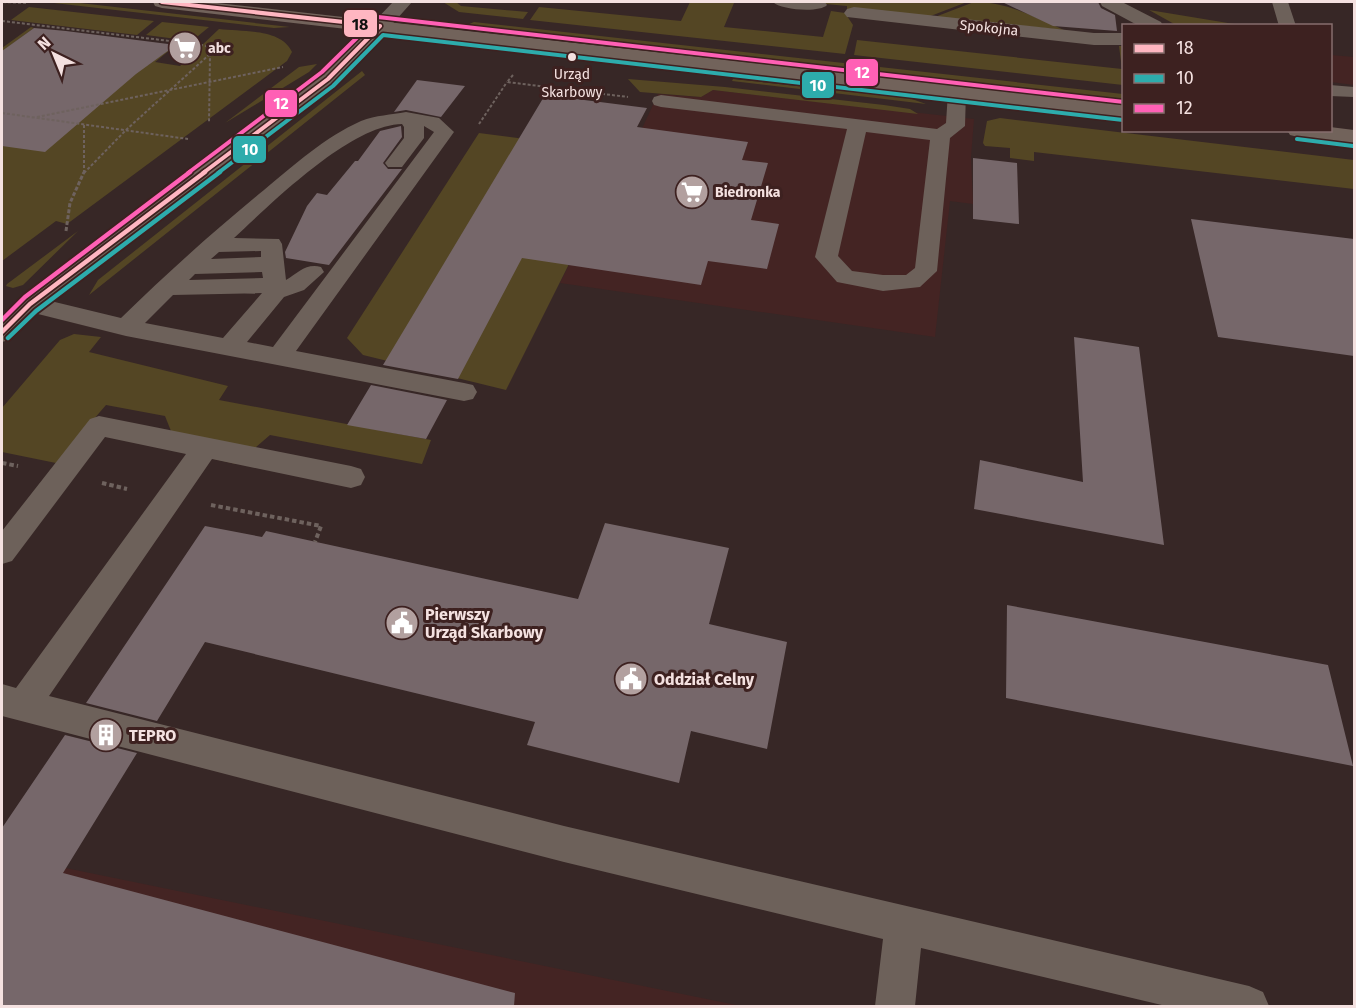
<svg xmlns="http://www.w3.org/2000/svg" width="1356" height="1008" font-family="'Fira Sans',sans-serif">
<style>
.built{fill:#442423}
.green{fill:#544624}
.building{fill:#76676a}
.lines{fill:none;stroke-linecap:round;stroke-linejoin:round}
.path-far2{stroke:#6e625e;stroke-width:2;stroke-dasharray:3 2;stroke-linecap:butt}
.path-far1{stroke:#6e625e;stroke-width:3;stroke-dasharray:4 2;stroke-linecap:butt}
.path{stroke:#6e625e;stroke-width:4;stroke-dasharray:4.5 3;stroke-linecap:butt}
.lane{fill:#6d615a;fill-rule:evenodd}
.street{fill:#6d615a;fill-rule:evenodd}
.secondary{fill:#72635b;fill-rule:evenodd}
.bus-1-far1-casing{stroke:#3d2120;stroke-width:7}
.bus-1-casing{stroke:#3d2120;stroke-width:8}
.bus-2-far1-casing{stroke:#3d2120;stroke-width:7}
.bus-2-casing{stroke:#3d2120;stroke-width:8}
.bus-3-far1-casing{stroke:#3d2120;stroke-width:7}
.bus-3-casing{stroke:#3d2120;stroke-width:8}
.bus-1-far1{stroke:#ffb6c1;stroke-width:4}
.bus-1{stroke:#ffb6c1;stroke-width:4.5}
.bus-2-far1{stroke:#2dacac;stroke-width:4}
.bus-2{stroke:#2dacac;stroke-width:4.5}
.bus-3-far1{stroke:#ff60b5;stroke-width:4}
.bus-3{stroke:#ff60b5;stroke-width:4.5}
.bus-dot{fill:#f4e1e0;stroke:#3d2120;stroke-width:2}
.labels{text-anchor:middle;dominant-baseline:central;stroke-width:6;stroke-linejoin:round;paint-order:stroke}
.far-street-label{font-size:14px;fill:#f4e1e0;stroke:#3d2120}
.far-poi-label{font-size:14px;font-weight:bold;fill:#f4e1e0;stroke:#3d2120;text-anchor:start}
.bus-label{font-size:14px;fill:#f4e1e0;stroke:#3d2120}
.poi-label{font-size:16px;font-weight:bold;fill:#f4e1e0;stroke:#3d2120;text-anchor:start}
.line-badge{stroke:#3d2120;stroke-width:2}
.badge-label{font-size:16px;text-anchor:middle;font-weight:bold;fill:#fff}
.pale-badge-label{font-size:16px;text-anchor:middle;font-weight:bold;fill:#111}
</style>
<rect width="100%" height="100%" fill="#372726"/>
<!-- built -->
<path class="built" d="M1331 55 1354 57V85L1331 82Z
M713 90 974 119 971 157 973 204 950 201 935 337 560 283 625 152 632 150 658 94 701 97Z
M2 855 741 1006H2Z"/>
<!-- green -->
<path class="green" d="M45 2H71L290 27 274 28Z
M443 2H456L461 6 528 12 523 19 459 12Z
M690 2 734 3 724 27 823 37 831 11 845 13 853 25 845 54 530 20 539 7 681 21Z
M804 2H967L928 17 847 9V6Z
M974 2C1008 2 1034 17 1064 30L935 17Z
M29 7 154 21 137 35 11 20Z
M1149 10 1240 25H1176Z
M162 22 209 27 192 41 146 35Z
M474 22 1123 94V99L467 25Z
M31 27 34 28 8 47 148 65 172 44 176 45 155 62 180 66 219 29C242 32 281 28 292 52L287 61 67 224 56 221 2 261V48Z
M857 40 1122 69 1119 46H1123V85L854 55Z
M317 64 309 72 225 123 299 67Z
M362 71 365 75 89 295 98 280Z
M628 79 725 87 884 105 910 109 918 114 713 90 701 97 640 92Z
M733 79 909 98 926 104 732 81Z
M1000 118 1354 160V189L1034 152V161L1010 158V148L985 146 983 143 987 121Z
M479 133 625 152 506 390 363 355 347 338Z
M78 231 23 285 13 288 6 286 7 284Z
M74 334 101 337 89 352 228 386 219 400 431 440 422 464 270 435 236 464 179 451 165 416 106 405 56 463 2 452V408L60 340Z"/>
<!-- building -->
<path class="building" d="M1002 2H1098L1101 8 1115 15 1117 31 1053 26Z
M34 28 66 31 176 45 136 74 45 152 2 146V51Z
M417 80 465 86 441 117 406 110 394 112Z
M545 95 647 108 637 127 748 142 742 160 768 163 751 220 779 224 767 269 708 261 701 285 522 258 458 379 383 365Z
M401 126 402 137 383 163 388 169H402L329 265 286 258 285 252 307 206 317 193 327 195 355 161H358L380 131Z
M973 158 1017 163 1019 224 973 219Z
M1191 219 1354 239V356L1218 337Z
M1074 337 1139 347 1164 545 974 509 980 460 1083 482Z
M371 385 447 400 426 439 347 425Z
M605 523 729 548 709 624 787 642 767 749 691 731 679 783 527 745 535 722 205 642 157 721 86 703 205 526 262 537 266 531 578 599Z
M1007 605 1328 665 1353 766 1006 698Z
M65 735 137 753 63 873 515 993 514 1006H2V828Z"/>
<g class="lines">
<!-- path-far2 -->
<path class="path-far2" d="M3 2 26 3
M2 21 195 44 199 41
M195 44 207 46 210 54 209 123
M513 75 507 82 628 97
M2 113 188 139
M37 117 283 67
M479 124 507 82
M84 173 126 130 210 54
M84 173V124"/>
<!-- path-far1 -->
<path class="path-far1" d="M66 231 70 203 84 172"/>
<!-- path -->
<path class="path" d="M2 463 18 466
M102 483 127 489
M211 505 321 526 315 542"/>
<!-- lane -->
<path class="lane" d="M773 2H825L827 5C820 13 780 10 773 2Z
M1272 2H1288L1296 26H1279Z
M1330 85 1354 87V97L1330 96Z
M957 86 964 88 966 92 965 126 950 138 937 271 920 287 883 291 837 282 815 257 847 129 661 107 654 105 652 101 654 97 661 95 937 129 946 123 948 92 950 88ZM866 132 930 140 915 268 906 275H883L852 271 838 256Z
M406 112 439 118 454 132 296 351 464 383 473 385 477 392 473 399 464 401 126 336 22 310 18 304 22 298 30 296 121 318C167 273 214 231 264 190 294 165 325 137 361 121 376 115 391 115 406 112ZM402 124 404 127V138L385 163 388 167H402L424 138V126L434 132 273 347 247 342 284 297 304 290 324 272 321 267C306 263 298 273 286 280L282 244 279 239 234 238C272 203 350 125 402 124ZM261 251V257L211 259 219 252ZM262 272 263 278 189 280 195 274ZM262 293 223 338 145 323 173 295Z
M99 416 351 466 361 469 365 477 361 485 351 488 212 459 49 696 564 826 1249 986 1263 992 1269 1006H1166L921 948 915 1006H875L883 939 564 862 2 716V684L16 688 186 454 105 437 12 561 2 564V531L90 419Z"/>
<!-- street -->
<path class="street" d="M393 2H412L387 30H373L370 26Z
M1100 2H1122L1161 22 1163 26H1139L1102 6Z
M854 7 1094 33H1124V45H1094L847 17 844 13 847 9Z"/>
<!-- secondary -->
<path class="secondary" d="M153 2H208L1124 104V118L384 33 335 83 40 310 12 339 2 342V316L20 298 321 75 364 31 162 8 155 6Z
M1330 127 1354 130V144L1298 137 1290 135 1287 130H1330Z"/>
<!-- bus-1-far1 casing -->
<g class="bus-1-far1-casing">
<path id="bus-1-far1" d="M162 2 380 26
M203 173 328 79 380 26"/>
</g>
<!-- bus-1 casing -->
<g class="bus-1-casing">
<path id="bus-1" d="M2 332 30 304 205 172"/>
</g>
<!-- bus-2-far1 casing -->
<g class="bus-2-far1-casing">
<path id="bus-2-far1" d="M1297 139 1353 146
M218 173 333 86 383 35 1123 120"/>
</g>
<!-- bus-2 casing -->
<g class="bus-2-casing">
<path id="bus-2" d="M8 338 36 311 220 172"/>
</g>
<!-- bus-3-far1 casing -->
<g class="bus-3-far1-casing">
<path id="bus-3-far1" d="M188 173 322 72 378 17 1124 102"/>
</g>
<!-- bus-3 casing -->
<g class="bus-3-casing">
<path id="bus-3" d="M2 320 25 297 190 172"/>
</g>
<!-- bus-1-far1 -->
<use href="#bus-1-far1" class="bus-1-far1"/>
<!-- bus-1 -->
<use href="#bus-1" class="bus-1"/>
<!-- bus-2-far1 -->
<use href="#bus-2-far1" class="bus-2-far1"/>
<!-- bus-2 -->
<use href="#bus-2" class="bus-2"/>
<!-- bus-3-far1 -->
<use href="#bus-3-far1" class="bus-3-far1"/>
<!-- bus-3 -->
<use href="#bus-3" class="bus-3"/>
</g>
<!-- icons -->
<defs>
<g id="supermarket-disc" transform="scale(1.725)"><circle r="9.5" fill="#b2a09f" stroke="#3d2120"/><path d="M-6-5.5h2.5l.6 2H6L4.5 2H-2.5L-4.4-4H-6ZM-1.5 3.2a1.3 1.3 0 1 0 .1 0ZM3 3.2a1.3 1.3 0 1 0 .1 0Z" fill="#fff"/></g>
<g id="civic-disc" transform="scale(1.725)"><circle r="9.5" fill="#b2a09f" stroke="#3d2120"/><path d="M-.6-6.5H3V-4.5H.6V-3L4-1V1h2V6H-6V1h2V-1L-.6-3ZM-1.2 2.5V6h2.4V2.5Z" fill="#fff"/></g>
<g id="building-disc" transform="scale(1.725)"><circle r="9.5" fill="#b2a09f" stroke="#3d2120"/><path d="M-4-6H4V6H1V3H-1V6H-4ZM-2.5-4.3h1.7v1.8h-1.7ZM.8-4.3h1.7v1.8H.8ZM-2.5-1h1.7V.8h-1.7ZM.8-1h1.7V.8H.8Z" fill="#fff"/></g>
</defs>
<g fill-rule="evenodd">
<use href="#supermarket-disc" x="185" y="48"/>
<use href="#supermarket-disc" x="692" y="192"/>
<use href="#civic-disc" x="402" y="623"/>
<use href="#civic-disc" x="631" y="679"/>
<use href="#building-disc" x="106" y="735"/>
</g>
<!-- markers -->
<circle class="bus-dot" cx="572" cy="57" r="5"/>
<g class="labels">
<!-- far-street labels -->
<g class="far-street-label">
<text transform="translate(989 28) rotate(6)">Spokojna</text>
</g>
<!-- far-poi labels -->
<g class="far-poi-label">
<text x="208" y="48">abc</text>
<text x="715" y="192">Biedronka</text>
</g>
<!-- bus labels -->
<g class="bus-label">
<text x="572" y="74">Urząd<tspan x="572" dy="18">Skarbowy</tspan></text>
</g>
<!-- poi labels -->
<g class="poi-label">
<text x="425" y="614">Pierwszy<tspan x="425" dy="18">Urząd Skarbowy</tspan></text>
<text x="654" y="679">Oddział Celny</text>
<text x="129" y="735">TEPRO</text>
</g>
</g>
<g class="line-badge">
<rect x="343" y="9" width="35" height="29" rx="6" fill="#ffb6c1"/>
<rect x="845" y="58" width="34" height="29" rx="6" fill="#ff60b5"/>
<rect x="801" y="71" width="34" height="28" rx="6" fill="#2dacac"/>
<rect x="264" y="89" width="34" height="29" rx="6" fill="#ff60b5"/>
<rect x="232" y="135" width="35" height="29" rx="6" fill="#2dacac"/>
</g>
<g class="badge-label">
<text x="862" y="78">12</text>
<text x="818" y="91">10</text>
<text x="281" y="109">12</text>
<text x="250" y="155">10</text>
</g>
<g class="pale-badge-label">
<text x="360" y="30">18</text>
</g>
<!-- border -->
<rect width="1356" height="1008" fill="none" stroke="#f4e1e0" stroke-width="6"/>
<!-- legend -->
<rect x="1122" y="24" width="210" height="108" fill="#3d2120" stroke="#866e6d" stroke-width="1.5"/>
<rect x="1134" y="44" width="30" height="9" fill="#ffb6c1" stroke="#866e6d" stroke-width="1.5"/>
<text x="1176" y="54" font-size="18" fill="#f4e1e0">18</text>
<rect x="1134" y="74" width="30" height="9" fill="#2dacac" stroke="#866e6d" stroke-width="1.5"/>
<text x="1176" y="84" font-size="18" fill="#f4e1e0">10</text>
<rect x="1134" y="104" width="30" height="9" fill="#ff60b5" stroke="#866e6d" stroke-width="1.5"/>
<text x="1176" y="114" font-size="18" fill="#f4e1e0">12</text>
<!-- north arrow -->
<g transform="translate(54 54) rotate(317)" stroke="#3d2120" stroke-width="4.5" paint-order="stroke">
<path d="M0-4.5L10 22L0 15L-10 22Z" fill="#f4e1e0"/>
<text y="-9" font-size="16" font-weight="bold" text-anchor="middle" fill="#f4e1e0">N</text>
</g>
</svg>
